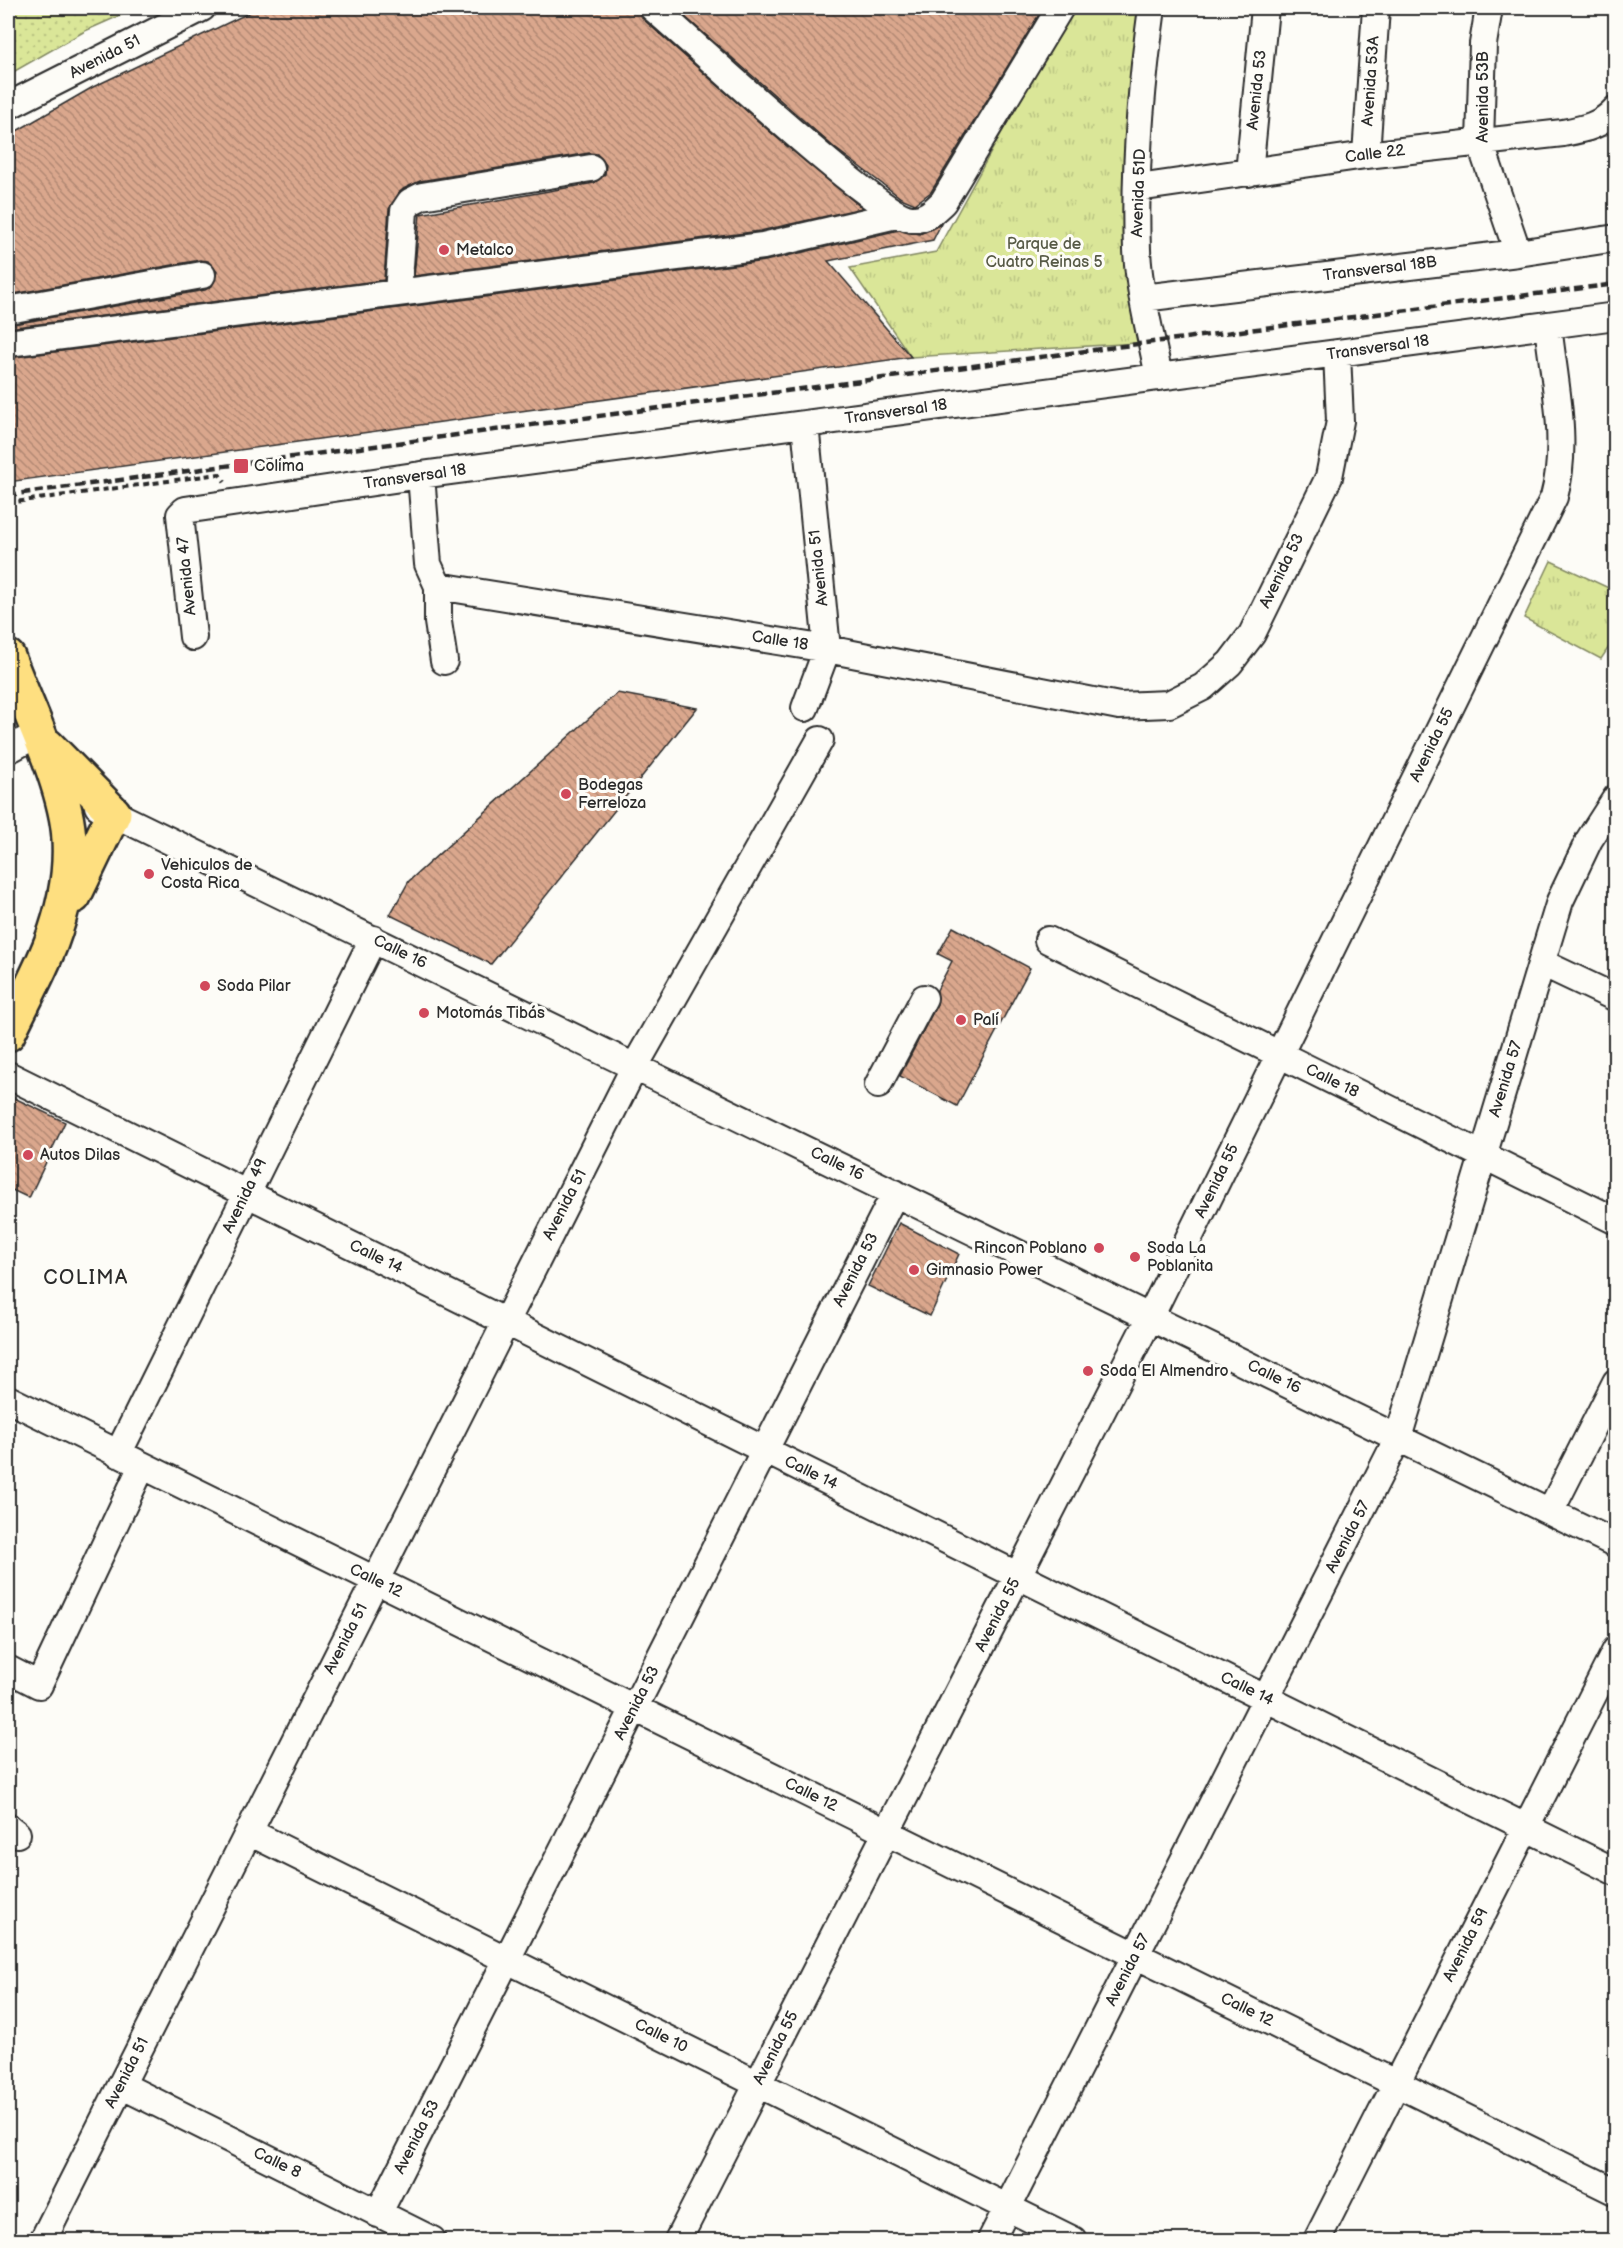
<svg xmlns="http://www.w3.org/2000/svg" width="1623" height="2248" font-family="'Balsamiq Sans',sans-serif">
<style>
.grass{fill:url(#grass-dots);stroke:#828862;stroke-width:1.5}
.park{fill:url(#park-tufts);stroke:#828862;stroke-width:1.5}
.building{fill:url(#building-back-hatch);stroke:#2b2b2b;stroke-width:1.5}
.lines{fill:none;stroke-linecap:round;stroke-linejoin:round}
.minor-casing{stroke:#2b2b2b;stroke-width:30}
.major-casing{stroke:#2b2b2b;stroke-width:38}
.path{stroke:#2b2b2b;stroke-width:4;stroke-dasharray:6 4.5;stroke-linecap:butt}
.minor{stroke:#fdfcf7;stroke-width:26}
.major{stroke:#fedf80;stroke-width:33}
.rail{stroke:#2b2b2b;stroke-width:4.5;stroke-dasharray:9 4.5;stroke-linecap:butt}
.poi-dot{fill:#d1495b;stroke:#fdfcf7;stroke-width:2}
.labels{text-anchor:middle;dominant-baseline:central;stroke-width:6;stroke-linejoin:round;paint-order:stroke}
.street-label{font-size:16px;fill:#2b2b2b;stroke:#fdfcf7}
.park-label{font-size:16px;fill:#575a46;stroke:#fdfcf7}
.poi-label{font-size:16px;fill:#2b2b2b;stroke:#fdfcf7;text-anchor:start}
.quarter-label{font-size:20px;letter-spacing:1.5px;fill:#2b2b2b;stroke:#fdfcf7}
</style>
<defs>
<pattern id="grass-dots" width="8" height="8" patternUnits="userSpaceOnUse" patternTransform="scale(1.5)"><rect width="8" height="8" fill="#dae698"/><path d="M2 2h.1M6 6h.1" fill="none" stroke="#bbc583" stroke-width="1.8" stroke-linecap="round"/></pattern>
<pattern id="park-tufts" width="24" height="20" patternUnits="userSpaceOnUse" patternTransform="scale(1.5)"><rect width="24" height="20" fill="#dae698"/><path d="M3 7l-1-3M5 7V3M7 7l1-3M15 17l-1-3M17 17v-4M19 17l1-3" fill="none" stroke="#bbc583"/></pattern>
<pattern id="building-back-hatch" width="6" height="6" patternUnits="userSpaceOnUse" patternTransform="scale(1.5)"><rect width="6" height="6" fill="#daa78d"/><path d="M-1 5l2 2M0 0l6 6M5-1l2 2" fill="none" stroke="#b18873"/></pattern>
</defs>
<rect width="100%" height="100%" fill="#fdfcf7"/>
<filter id="ink" filterUnits="userSpaceOnUse"><feTurbulence type="fractalNoise" baseFrequency=".0167" numOctaves="2"/><feDisplacementMap in="SourceGraphic" scale="12" xChannelSelector="R" yChannelSelector="G"/><feConvolveMatrix kernelMatrix="1 2 1 2 8 2 1 2 1" color-interpolation-filters="sRGB"/></filter>
<g filter="url(#ink)">
<!-- grass -->
<path class="grass" d="M8 8H137L85 31 8 75Z"/>
<!-- park -->
<path class="park" d="M1070 8H1143L1127 158 1153 342 911 357 850 268 936 252Z
M1551 561 1615 591V638L1601 659 1524 618Z"/>
<!-- building -->
<path class="building" d="M259 8H638L643 19 775 136 862 208 760 231 414 276 420 214 594 183 605 174 606 165 597 154 589 153 420 181 403 189 389 209 384 280 8 328V325L205 290 212 286 217 272 208 261 200 260 8 295V136L93 87Z
M675 8H1043L931 192 915 204 901 198 836 149Z
M941 224 933 240 828 261 911 357 8 482V358L765 261 899 230 920 234Z
M617 693 697 708 491 964 390 915 409 881Z
M953 927 1030 968 957 1106 900 1076 937 1004V990L952 961 938 954Z
M8 1095 65 1122 29 1198 8 1188Z
M899 1223 959 1254 930 1316 868 1286Z"/>
<g class="lines">
<!-- minor casing -->
<g class="minor-casing">
<path id="minor" d="M653 8C691 40 880 218 912 219 926 220 934 210 943 202L1060 8
M1152 8C1141 87 1134 170 1137 250 1139 293 1151 335 1159 377
M1489 8 1483 44 1480 142 1518 253
M8 106 202 8
M1366 155 1376 8
M1249 173 1265 8
M1138 188 1366 155 1563 133C1584 129 1601 126 1616 109
M398 293 404 211 410 202 422 196 591 168
M1143 298 1518 253 1616 238
M8 310 202 275
M8 343 763 246 896 215
M421 475 428 564 438 586V622L444 661
M438 586 827 649 1119 706 1169 704 1203 687 1230 663 1252 634 1329 477 1340 421 1337 353
M193 637 180 515 185 510 421 475 1616 316
M805 708 827 649 805 424
M8 750 37 734
M98 806 1616 1544
M1048 940 1616 1221
M1542 963 1616 998
M8 1075 1616 1872
M878 1085 924 998
M8 1399 1616 2192
M118 1454 373 939
M1550 1512 1616 1382
M8 1669 39 1685 142 1466
M8 1827 17 1834
M249 1832 1073 2240
M121 2085 432 2240
M378 2214 895 1193
M43 2240 635 1066 820 740
M678 2240 1150 1317 1554 497C1569 442 1554 381 1548 325
M991 2240 1398 1438 1560 901 1589 840 1616 798
M1317 2240 1616 1650"/>
</g>
<!-- major casing -->
<g class="major-casing">
<path id="major" d="M8 657C27 708 67 787 69 840 71 874 63 911 51 943 39 974 22 1004 8 1034
M48 746 114 813 74 896"/>
</g>
<!-- path -->
<path class="path" d="M8 503 219 474 225 482"/>
<!-- minor -->
<use href="#minor" class="minor"/>
<!-- major -->
<use href="#major" class="major"/>
<!-- rail -->
<path class="rail" d="M8 495 1153 342 1616 284"/>
</g>
</g>
<!-- markers -->
<g class="poi-dot">
<circle cx="444" cy="250" r="6"/>
<rect x="233" y="458" width="16" height="16" rx="3"/>
<circle cx="566" cy="794" r="6"/>
<circle cx="149" cy="874" r="6"/>
<circle cx="205" cy="986" r="6"/>
<circle cx="424" cy="1013" r="6"/>
<circle cx="961" cy="1020" r="6"/>
<circle cx="28" cy="1155" r="6"/>
<circle cx="1099" cy="1248" r="6"/>
<circle cx="1135" cy="1257" r="6"/>
<circle cx="914" cy="1270" r="6"/>
<circle cx="1088" cy="1371" r="6"/>
</g>
<g class="labels">
<!-- street labels -->
<g class="street-label">
<text transform="translate(105 57) rotate(-27)">Avenida 51</text>
<text transform="translate(1371 81) rotate(-86)">Avenida 53A</text>
<text transform="translate(1257 90) rotate(-84)">Avenida 53</text>
<text transform="translate(1483 97) rotate(-90)">Avenida 53B</text>
<text transform="translate(1375 154) rotate(-7)">Calle 22</text>
<text transform="translate(1139 193) rotate(-88)">Avenida 51D</text>
<text transform="translate(1380 269) rotate(-7)">Transversal 18B</text>
<text transform="translate(1378 348) rotate(-8)">Transversal 18</text>
<text transform="translate(896 412) rotate(-8)">Transversal 18</text>
<text transform="translate(415 477) rotate(-8)">Transversal 18</text>
<text transform="translate(819 568) rotate(-96)">Avenida 51</text>
<text transform="translate(1282 571) rotate(-64)">Avenida 53</text>
<text transform="translate(187 576) rotate(-96)">Avenida 47</text>
<text transform="translate(780 641) rotate(9)">Calle 18</text>
<text transform="translate(1432 745) rotate(-64)">Avenida 55</text>
<text transform="translate(400 952) rotate(26)">Calle 16</text>
<text transform="translate(1506 1079) rotate(-73)">Avenida 57</text>
<text transform="translate(1332 1081) rotate(26)">Calle 18</text>
<text transform="translate(837 1164) rotate(26)">Calle 16</text>
<text transform="translate(1217 1181) rotate(-64)">Avenida 55</text>
<text transform="translate(245 1196) rotate(-64)">Avenida 49</text>
<text transform="translate(565 1205) rotate(-63)">Avenida 51</text>
<text transform="translate(376 1257) rotate(26)">Calle 14</text>
<text transform="translate(856 1270) rotate(-63)">Avenida 53</text>
<text transform="translate(1274 1377) rotate(26)">Calle 16</text>
<text transform="translate(811 1473) rotate(26)">Calle 14</text>
<text transform="translate(1348 1537) rotate(-63)">Avenida 57</text>
<text transform="translate(376 1581) rotate(26)">Calle 12</text>
<text transform="translate(998 1615) rotate(-63)">Avenida 55</text>
<text transform="translate(346 1639) rotate(-63)">Avenida 51</text>
<text transform="translate(1247 1689) rotate(26)">Calle 14</text>
<text transform="translate(637 1703) rotate(-63)">Avenida 53</text>
<text transform="translate(811 1795) rotate(26)">Calle 12</text>
<text transform="translate(1466 1945) rotate(-63)">Avenida 59</text>
<text transform="translate(1128 1970) rotate(-63)">Avenida 57</text>
<text transform="translate(1247 2010) rotate(26)">Calle 12</text>
<text transform="translate(661 2036) rotate(26)">Calle 10</text>
<text transform="translate(776 2048) rotate(-63)">Avenida 55</text>
<text transform="translate(127 2073) rotate(-63)">Avenida 51</text>
<text transform="translate(417 2137) rotate(-63)">Avenida 53</text>
<text transform="translate(277 2163) rotate(26)">Calle 8</text>
</g>
<!-- park labels -->
<g class="park-label">
<text x="1044" y="244">Parque de<tspan x="1044" dy="18">Cuatro Reinas 5</tspan></text>
</g>
<!-- poi labels -->
<g class="poi-label">
<text x="456" y="250">Metalco</text>
<text x="254" y="466">Colima</text>
<text x="578" y="785">Bodegas<tspan x="578" dy="18">Ferreloza</tspan></text>
<text x="161" y="865">Vehiculos de<tspan x="161" dy="18">Costa Rica</tspan></text>
<text x="217" y="986">Soda Pilar</text>
<text x="436" y="1013">Motomás Tibás</text>
<text x="973" y="1020">Palí</text>
<text x="40" y="1155">Autos Dilas</text>
<text x="1087" y="1248" text-anchor="end">Rincon Poblano</text>
<text x="1147" y="1248">Soda La<tspan x="1147" dy="18">Poblanita</tspan></text>
<text x="926" y="1270">Gimnasio Power</text>
<text x="1100" y="1371">Soda El Almendro</text>
</g>
<!-- quarter labels -->
<g class="quarter-label">
<text x="86" y="1278">COLIMA</text>
</g>
</g>
<!-- margin -->
<rect width="1623" height="2248" fill="none" stroke="#fdfcf7" stroke-width="30"/>
<rect x="15" y="15" width="1593" height="2218" fill="none" stroke="#2b2b2b" stroke-width="2" filter="url(#ink)"/>
</svg>
